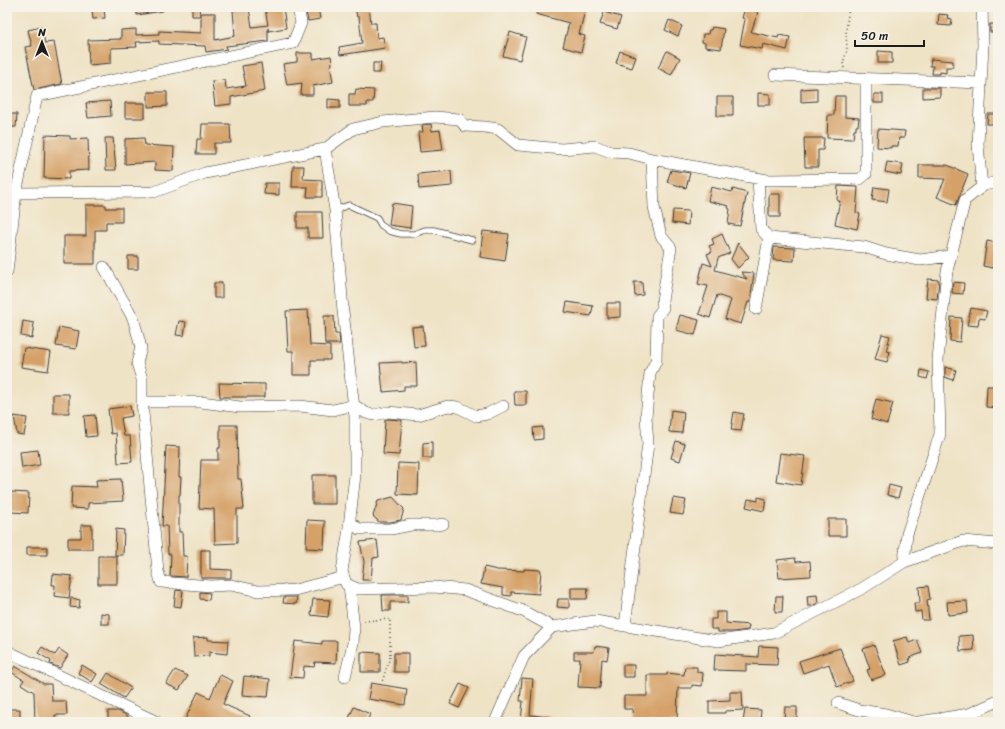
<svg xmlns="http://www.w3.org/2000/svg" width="1005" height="729" font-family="Sriracha,sans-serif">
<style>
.building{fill:#d5a167}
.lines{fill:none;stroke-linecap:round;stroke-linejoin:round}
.lane-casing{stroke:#3c3a36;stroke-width:7}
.street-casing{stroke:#3c3a36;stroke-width:12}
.path{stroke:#3c3a36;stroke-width:1.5;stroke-dasharray:1 3;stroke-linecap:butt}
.lane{stroke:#fff;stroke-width:5.5}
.street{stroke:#fff;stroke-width:11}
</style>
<rect width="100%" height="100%" fill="#f7f3e8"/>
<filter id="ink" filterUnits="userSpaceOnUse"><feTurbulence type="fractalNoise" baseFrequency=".025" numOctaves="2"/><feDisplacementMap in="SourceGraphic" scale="8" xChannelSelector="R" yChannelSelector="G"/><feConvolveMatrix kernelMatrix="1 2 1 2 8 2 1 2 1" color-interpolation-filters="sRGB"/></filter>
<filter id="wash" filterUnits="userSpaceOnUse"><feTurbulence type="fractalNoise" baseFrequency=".012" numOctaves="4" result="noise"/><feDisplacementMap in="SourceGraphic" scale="16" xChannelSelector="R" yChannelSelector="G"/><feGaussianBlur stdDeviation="0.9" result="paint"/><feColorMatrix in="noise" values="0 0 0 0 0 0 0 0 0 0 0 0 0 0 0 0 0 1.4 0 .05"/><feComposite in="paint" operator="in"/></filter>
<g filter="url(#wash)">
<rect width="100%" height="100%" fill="#efe3c6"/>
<g id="blocks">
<!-- building -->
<path class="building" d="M136 7H162L163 11 137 15Z
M192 7H199L200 16H192Z
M271 7H283L286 28 268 31V28V41L226 46 227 49 206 52 205 46 159 44V41L136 42 137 47 111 48V63L89 65 88 40 121 39V30L136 29V35L159 34V31L201 33V13H215V40L235 36 233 10 249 8 252 27 268 25 265 8Z
M305 7H318L320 19 308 21Z
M355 7H369L371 23H376L377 38 383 37 385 48 340 55 339 47 362 43 359 17H357Z
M538 7H586L579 34 585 36 581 52 563 47 569 23 536 14Z
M745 8 758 12 751 32 778 38 779 35 790 37 787 50 763 44 762 49 740 45 745 19 742 18Z
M104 9 105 18 93 19 92 10Z
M604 12 621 17 617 29 600 24Z
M939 14 948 15 947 18 952 19 951 26 938 25Z
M669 20 682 26 678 36 665 30Z
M990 24H998V32H990Z
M41 27 45 43 54 42 62 84 34 90 25 47 32 46 28 30Z
M712 27 724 29 721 49 705 47V43L702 42 703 34H708L709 30H711Z
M510 32 526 37 520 60 503 56Z
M620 51 636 57 632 68 616 63Z
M667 51 680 58 671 75 658 68Z
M878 51 892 52V63H878Z
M297 53H313V59L331 56 332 65H330L333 82 313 86V95H301L302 83 287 85 283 64 297 62Z
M931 59 953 61V67H946V73L940 72V74H932L933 66H930Z
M261 63 265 91 231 97V104L215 106 212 81 225 80 226 89 246 86 242 66Z
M373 63H381L380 73H373Z
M817 88V101L801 102V89Z
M923 88H940V97L923 98Z
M356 89 374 90 373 102H367V106H349V94H355Z
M148 92H167V106L148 107Z
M758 93 770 94V105H758Z
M874 94H883V103H874Z
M835 96H845V117L859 118 858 126H856V130H854L853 139 827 138 828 115H834Z
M717 97H733V116H717Z
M328 99 340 100V108H328Z
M110 101 111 116 88 118 86 103Z
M125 103H145V118H125Z
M7 114H17L16 127H7Z
M988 114H998V124H987Z
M202 124H230L231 143H214V154H196L197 139H201Z
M431 124 432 131 440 130 443 150 420 152 418 132H423L422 125Z
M878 129 905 131 904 138H899L898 146H891V148L877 147Z
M45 135 70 136V139L88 138 89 170 69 171V179L44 178Z
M105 138H113L116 170H106Z
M144 138 145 145 174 147 173 171 155 170V162L125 164V139Z
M804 138H824L823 150H818V167H805Z
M887 162 903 164 901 175 885 172Z
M919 165H947L968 174 956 205 937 197 945 179 919 178Z
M293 166H304L303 179 322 180V197H307L308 187H292Z
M671 170 690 173 686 188 667 182Z
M451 171 452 186 419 189 418 174Z
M265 183H279V195L264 194Z
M838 186 858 187 856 213 860 214 857 229 835 224 840 201H837Z
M711 187 732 192 733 189 747 193 740 226 728 224 730 209 728 208 729 206 708 201Z
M874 187 889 189 887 202 872 200Z
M769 194H780V217H769Z
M392 203 412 206 410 228 389 225Z
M86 205H106V208H122V222H106V230H95V264H64V236H86Z
M673 210 689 211 688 225 672 223Z
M297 212H322L323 238H308V228H297Z
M483 231 509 234 505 261 480 257Z
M722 234 730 253 718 258 715 270 747 279 741 272 754 273 750 302H748L741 324 725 319 731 300 717 295 710 318 699 314 708 286 698 284 703 263 712 266 707 254 712 252 709 246 714 244 712 239Z
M987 241 997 243 993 268 983 266Z
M738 243 749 257 738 268 731 259Z
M774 247 795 248 794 261 773 260Z
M128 256H138V269H128Z
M928 279 939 280 937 299 926 298Z
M634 282H642L643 295 635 296Z
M953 282 964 283 963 294 952 293Z
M214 283H222V298H214Z
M567 302 593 306 591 316 565 312Z
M607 303H620V317L607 318Z
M971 308 987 311 985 319 979 318 978 326 967 325Z
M308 310 310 345 330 346V360H311V375H293V351H288L286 311Z
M680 315 699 320 695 335 676 330Z
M324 316H334L335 334H339L340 344H325Z
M951 317 962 318 960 342 950 341Z
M23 321 34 323 32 338 21 336Z
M179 321 186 322 184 336 176 335Z
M423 326 425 346 414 347 412 327Z
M59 327 79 331 76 349 56 346Z
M882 334 890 336 886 351 890 352 887 362 875 359Z
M24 348 51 352 48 371 21 367Z
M402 362V363L416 362 417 386H404V390L383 392 380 363Z
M945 367 956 370 953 380 945 377Z
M921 370 929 372 927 379 920 377Z
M219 383 265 384V397H220Z
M987 386H998V408L986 407Z
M514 391H526V405H515Z
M53 394H69V413H53Z
M876 399 893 403 887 424 871 419Z
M130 406 132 416 121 418 124 436H130L132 462 118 463 116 433 111 434 108 409Z
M671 410 684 412 682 433 669 432Z
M734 412 744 414 741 431 731 430Z
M95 415 97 436 86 437 84 416Z
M14 416 27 418 24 435 17 434Z
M388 419 402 420 399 455 383 454 385 420Z
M220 425H237L238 479H241L244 509H237V543L215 544 214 509 199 508 201 460H218V448H220Z
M543 427V439L534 440 533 428Z
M676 441 685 444 680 461 671 458Z
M432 442V458H423V443Z
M166 446 180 447 179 477H181L180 495H179V532H182L183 556H187L186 577 170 576 171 554H168L167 526H162Z
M38 450 40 465 22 468 20 452Z
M780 453 805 456 801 485 776 481Z
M398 463 419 464 418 495 397 494Z
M312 475H335V504H312Z
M121 479 123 501 88 503V509L71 508 72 486 97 487 96 480Z
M889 485 901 488 898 498 887 495Z
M11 492 29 493 28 513 10 512Z
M393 497 404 509 401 520 390 522H379L373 516 378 501Z
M758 497 766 499 764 511 746 507 748 499 758 501Z
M673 498 686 500 683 515 670 513Z
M828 519H846V536H828Z
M307 520 325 521 324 549 306 548Z
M81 525H92V549H68V538H81Z
M116 529 124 530 123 555H115Z
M377 540 379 557 373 558 371 580H362L364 562 360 542Z
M27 547H47V555H27Z
M201 550H210V569L231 570V578H201Z
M98 556H117V584H98Z
M795 558 796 562 810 561 811 576 779 578 777 560Z
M484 567 497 570 524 571V569L541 570 539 594 511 592V596L503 595V588L481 584Z
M53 574 72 576 69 598 54 596 55 585H52Z
M928 586 930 599 927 600 929 620H922L921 611 915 612 914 603H920L919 587Z
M571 588H588L587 599H571Z
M176 590 183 591 181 607 174 606Z
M200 592 210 593 209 600 200 599Z
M382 595H408V602H390V611H383Z
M817 595 818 603 812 606H808L807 596Z
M776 596H783L782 612H775Z
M284 597H297L296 604 283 603Z
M71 598 80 600 79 608 70 607Z
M313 599 330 600 328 617 311 615Z
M558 599H569V608L557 607Z
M967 601 968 613 948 615 947 602Z
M716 612H726V623L749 625 748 630 733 632H718V629H711V619H716Z
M101 613 109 614V624H101Z
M973 635 974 650 960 651 959 636Z
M208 637V640L228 641 227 654 209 652V656L194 657 193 638Z
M907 637 909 643 917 640 922 653 909 658 910 662 901 665 893 641Z
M295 641 322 644V641H337L336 663 315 662 314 667 304 666 303 678 290 677Z
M874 645 886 675 871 680 867 670 870 669 863 649Z
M595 646 609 648 607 660 602 659 600 688 578 687 580 659H574V652H594Z
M759 646 778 647 777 665 746 664V671L714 670 715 654 758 657Z
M42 647 55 655 59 649 68 655 60 668 50 664 51 661 38 653Z
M840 648 853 681 837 687 829 664 803 673 799 661Z
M361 652 380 653V672H361Z
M394 653H408V672H394Z
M82 665 97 674 92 682 78 673Z
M623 665H634V677H623Z
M15 666 44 684H51L52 701H66L67 715H55V722H35L34 692 21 684 24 680 11 672Z
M685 667H697V672L703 673 702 686 692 685V688H678L677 722H633L632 709H624V696H647V675H667V673L684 675Z
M175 670 188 676 179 690 166 684Z
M108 673 131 688 124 698 101 684Z
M220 675 233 681 223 704 250 716 247 722H184L198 692 210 698Z
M244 676 270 679 268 697 242 695Z
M522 678 533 679 530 715 550 717 549 722H521L523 701H520Z
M371 683 407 689 405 705 368 699Z
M460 684 469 688 459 708 450 704Z
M730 692H742L743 710 725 711V713H709V701L730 700Z
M354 707 370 714 367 722H352L348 720Z
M785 707H797V718H792V721H784Z
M7 709H20V721H7Z
M745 709 761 710 760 722H743Z
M108 711H118L128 716V722H108Z"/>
</g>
</g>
<g filter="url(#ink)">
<use href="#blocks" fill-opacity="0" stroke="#3c3a36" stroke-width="1"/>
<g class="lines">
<!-- lane casing -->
<g class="lane-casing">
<path id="lane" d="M335 210 349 205 377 218 381 225 389 231 401 234H414L425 230H434L472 240"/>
</g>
<!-- street casing -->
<g class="street-casing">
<path id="street" d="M775 75 981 83
M325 149 353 129 383 122 435 117 459 119 465 126 485 127 498 129 518 145 562 149 595 146 611 152 629 153 652 159 654 207 661 236 671 248 662 300 663 308 657 316 656 361 650 373 646 417 648 444 625 626
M652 159 767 180 860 179 866 174V79
M758 179 761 229 769 238 864 247 886 254 920 260 950 256
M982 187 978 145 983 45 982 7
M16 193 154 192 205 173 325 149 335 210 343 311 355 417V475L348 535 342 571 346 584 358 589 434 587 465 590 523 611 552 627
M104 267 133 318 137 332 141 348 137 363 142 379V402
M7 272 16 193 37 96 293 43 301 23 298 7
M756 309 769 238
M350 522 359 529H391L411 525H437L443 524
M904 562 907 534 925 480 940 434 938 359 947 271 965 200 984 185 998 182
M344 577 295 590 258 591 231 585 211 586 161 582 158 571 142 402H201L240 407 300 406 333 410 354 405 366 413 374 415 388 412 418 415 448 406 458 407 476 416 487 414 503 406
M7 651 157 722
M345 677 353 643 354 628 349 585
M838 703 859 710 886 714 913 722
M495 722 524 656 552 627 595 621 718 641 774 633 863 588 904 562 963 541 998 544
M919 722 969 714 998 701"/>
</g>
<!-- path -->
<path class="path" d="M844 68 843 63 847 50 846 30 849 7
M364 621 390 619V657L382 682"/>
<!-- lane -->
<use href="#lane" class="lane"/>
<!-- street -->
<use href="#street" class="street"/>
</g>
</g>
<!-- margin -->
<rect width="1005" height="729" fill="none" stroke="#f7f3e8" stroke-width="24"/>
<!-- north arrow -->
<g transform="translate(42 42)" stroke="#f7f3e8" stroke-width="3" paint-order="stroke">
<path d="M0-3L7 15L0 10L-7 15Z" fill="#1c1c1c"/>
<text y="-6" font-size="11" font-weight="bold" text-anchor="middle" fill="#1c1c1c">N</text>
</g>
<!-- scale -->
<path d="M855 40v6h69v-6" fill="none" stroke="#1c1c1c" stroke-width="2"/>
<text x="861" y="40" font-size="12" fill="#1c1c1c" stroke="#f7f3e8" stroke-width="3" paint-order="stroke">50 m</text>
</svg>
